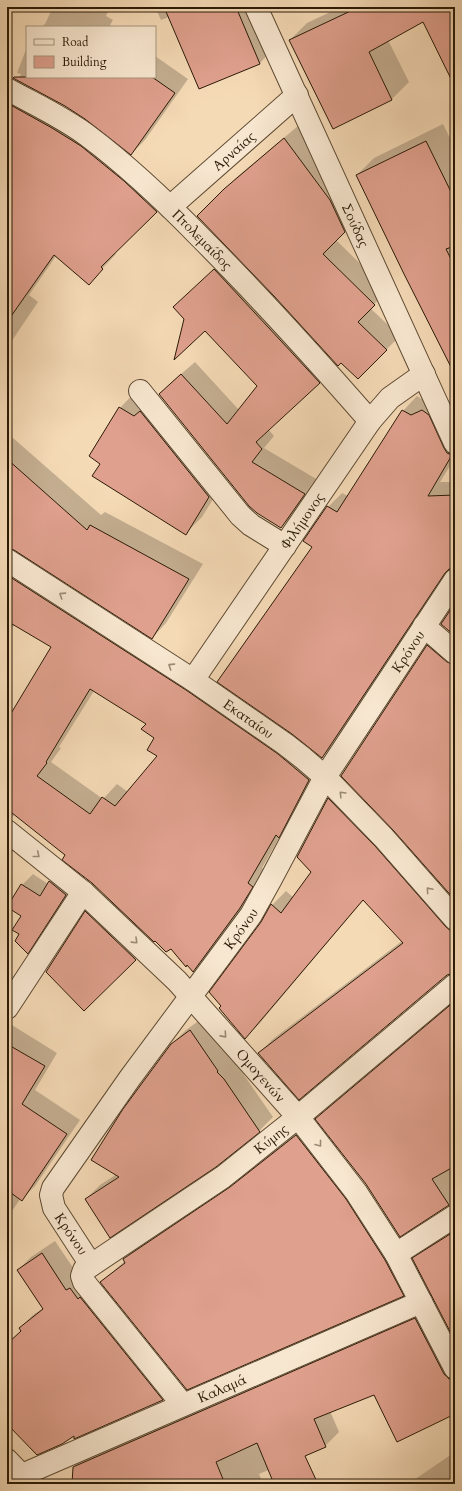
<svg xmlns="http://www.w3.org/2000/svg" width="462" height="1491" font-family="Cardo,serif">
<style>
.shadow{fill:#0003;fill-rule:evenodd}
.building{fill:#dfa08d;stroke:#2a1a06;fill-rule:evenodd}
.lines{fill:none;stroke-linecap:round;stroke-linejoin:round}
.street-casing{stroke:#5d4a32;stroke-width:24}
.street{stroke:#f8e7d0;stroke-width:22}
.oneway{stroke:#9b8b75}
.labels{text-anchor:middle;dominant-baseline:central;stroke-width:4;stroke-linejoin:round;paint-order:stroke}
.street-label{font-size:14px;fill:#2a1a06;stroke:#f8e7d0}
</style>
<rect width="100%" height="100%" fill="#f5dab6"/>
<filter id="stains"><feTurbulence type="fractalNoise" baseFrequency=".005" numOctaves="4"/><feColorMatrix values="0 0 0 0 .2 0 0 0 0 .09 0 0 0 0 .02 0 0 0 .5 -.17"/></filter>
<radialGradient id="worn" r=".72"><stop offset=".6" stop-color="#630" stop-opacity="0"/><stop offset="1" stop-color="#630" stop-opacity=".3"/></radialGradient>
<!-- shadow -->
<path class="shadow" d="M53 7H110L106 16 113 20 110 25 113 27H42L45 24Z
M155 7H250L273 49 260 63 199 87 169 17 161 20Z
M341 7H455V83L423 21 388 40 409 82 392 99 334 128 290 40 307 23Z
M27 47V77H155V56L188 79 145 140 131 154 86 118 65 105 18 80 21 74 17 73Z
M19 88 171 197 114 252 116 254 88 284 56 256 29 295 38 302 7 348V100Z
M443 124 455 148V375L357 175 374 158Z
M298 126 343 186 358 218 336 240 388 291 370 308 400 336 358 378 275 295 198 216 238 176Z
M228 257 332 369 268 429 274 436 264 448 318 480 294 514 281 527 173 381 195 362 239 410 258 386 205 329 185 318 188 294Z
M136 391 225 480 202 517 185 534 101 463 90 456 120 408Z
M417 396 426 402 455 429V458L440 482H455V567H452L336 743 322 757 314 547 328 507 342 493 348 496 403 411Z
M13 438 101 515 105 512 203 564 166 623 152 638 14 548 9 547 10 551 323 765 293 822 282 833 262 868 266 872 255 893 207 957 193 971 171 947 155 939 84 1009 47 972 86 912 104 894 66 855 15 814 10 819 11 823 7 829V715L10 717 53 647 15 624 7 634V441L8 443ZM94 691 147 724 156 738 159 756 128 792 117 784 103 799 51 762 61 748 59 747Z
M442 632 455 644V899L428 646Z
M343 785 455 908V972H452L259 1053 273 1039 402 941 364 899 259 1024 245 1038 262 923 272 905 286 891 294 898 313 872 298 856 329 799Z
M61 871 76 883 38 942 28 952 21 934 22 885 33 874 48 884Z
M455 1000V1203L448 1204 367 1184 317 1119 331 1105Z
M204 1017 231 1057 230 1058 237 1065 273 1117 259 1131 86 1199 100 1185 117 1174 172 1044 186 1030Z
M7 1022 57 1053 35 1090 80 1120 35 1186 22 1199 21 1198 7 1218Z
M310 1122 417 1281 403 1295 101 1282 125 1261 124 1259 138 1245 245 1174Z
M455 1227V1339L414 1259 428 1244Z
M55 1241 80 1278 175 1387 163 1399 75 1437V1434L7 1422V1344L22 1330 20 1328 33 1315 43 1308 18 1270 31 1257Z
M429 1305 455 1354V1413L375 1394 330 1411 339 1432 325 1446 259 1474 263 1484H78L74 1467 88 1453Z
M455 1452V1484H408Z"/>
<!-- building -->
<path class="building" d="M164 7H236L260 64 199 89Z
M359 7H455V87L423 22 369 52 392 100 333 129 289 40Z
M14 77H152L175 93 131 155 85 119 65 106 13 78Z
M7 103 52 128 81 146 124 181 157 212 101 267 103 269 89 285 54 255 7 322Z
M284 138 330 200 345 232 323 254 375 305 358 322 387 350 358 379 341 363 338 366 274 296 197 216 224 189Z
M426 141 455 200V246L446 249 455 267V375L404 274 356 175Z
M214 269 320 383 256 442 262 449 252 462 305 494 281 528 257 513 249 506 159 394 181 374 227 424 257 386 205 331 174 360 184 319 173 307Z
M119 407 134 416 140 411 209 497 186 535 92 476 100 464 89 456Z
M402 410 411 415 422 410 429 415 444 448 447 453 452 455 428 496 455 495V568L449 569 445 573 322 758 292 734 217 682 312 547 303 541 327 506 337 512Z
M7 459 87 530 90 525 189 579 152 639 14 550 7 548Z
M7 575 186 690 278 754 309 780 279 838 276 835 248 883 253 887 240 908 193 972 187 965 186 967 171 949 166 952 155 941 154 942 92 883 62 860 65 855 7 809V720L51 647 7 621ZM90 689 146 724 141 729 154 738 147 750 157 756 115 806 102 797 90 814 37 776 47 763 46 762Z
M455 603V636L441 624Z
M427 645 447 662 455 665V900L393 830 341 776Z
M328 798 375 846 446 927 451 931H455V973L447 975 299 1100 258 1053 403 943 363 900 245 1039 219 1008 221 1006 209 992 261 922 271 904 281 913 311 872 297 857Z
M49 881 66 895 28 954 15 941 19 934 12 930 21 916 7 907 21 884 40 896Z
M85 911 136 960 84 1011 46 972Z
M455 1001V1166L432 1179 449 1205 400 1237 366 1184 315 1119Z
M190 1030 218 1071 217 1072 224 1079 260 1132 216 1167 110 1238 85 1199 119 1177 91 1160 123 1109 171 1044Z
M7 1044 45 1066 22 1104 67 1134 22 1201 7 1190Z
M296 1135 346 1199 385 1260 404 1296 187 1390 100 1282 125 1263 123 1259 230 1187Z
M455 1231V1341L412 1258Z
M42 1253 66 1290 70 1288 78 1299 80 1297 163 1400 74 1439V1436L62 1444 37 1455 7 1424V1344L21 1331 19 1328 43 1309 17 1270Z
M415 1318 444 1374 449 1379 455 1380V1414L397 1442 374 1395 314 1419 326 1447 305 1456 318 1484H274L257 1443 216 1462 225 1484H72L73 1467Z"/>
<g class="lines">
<!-- street casing -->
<g class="street-casing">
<g id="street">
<path id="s1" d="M256 7 455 443"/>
<path id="s2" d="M7 89C34 104 63 117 88 136 128 166 165 201 200 237 259 296 315 358 370 421"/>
<path id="s3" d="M170 207 297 95"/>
<path d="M140 391 240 515 251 525 285 546"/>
<path id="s4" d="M7 560 193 680 285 744 303 758 325 777 384 838 455 919"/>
<path d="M424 626 455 653"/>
<path id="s5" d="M193 680 370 421 390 398 424 374"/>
<path id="s6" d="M7 831 83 892 177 981 298 1117 356 1192 396 1254 455 1368"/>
<path d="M7 1008 83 892"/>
<path d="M396 1254 455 1216"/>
<path id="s7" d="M91 1265 54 1208 51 1195 53 1188 130 1078 251 915 271 879 325 777 455 580"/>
<path id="s8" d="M183 1405 84 1282 82 1276 84 1270 223 1177 298 1117 455 985"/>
<path d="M7 1460 30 1484"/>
<path id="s9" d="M22 1475 421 1302"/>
</g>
</g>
<!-- street -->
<use href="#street" class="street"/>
</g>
<!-- one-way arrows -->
<defs><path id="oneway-chevron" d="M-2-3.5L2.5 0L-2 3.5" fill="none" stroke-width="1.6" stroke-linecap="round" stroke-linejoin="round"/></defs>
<g class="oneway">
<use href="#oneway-chevron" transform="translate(62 595) rotate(-147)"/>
<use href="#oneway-chevron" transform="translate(171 666) rotate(-147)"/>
<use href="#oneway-chevron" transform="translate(342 794) rotate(-134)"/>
<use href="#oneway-chevron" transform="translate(37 855) rotate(39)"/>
<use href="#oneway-chevron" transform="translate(429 890) rotate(-131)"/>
<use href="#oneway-chevron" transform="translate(135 941) rotate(44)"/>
<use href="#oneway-chevron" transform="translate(224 1035) rotate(48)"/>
<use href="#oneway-chevron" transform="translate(319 1144) rotate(52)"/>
</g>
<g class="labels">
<!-- street labels -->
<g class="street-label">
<text stroke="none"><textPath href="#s3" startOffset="85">Αρναίας</textPath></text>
<text stroke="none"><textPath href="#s1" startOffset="240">Σούδας</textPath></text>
<text stroke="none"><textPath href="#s2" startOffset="248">Πτολεμαίδος</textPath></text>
<text stroke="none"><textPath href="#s5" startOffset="193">Φιλήμονος</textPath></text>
<text stroke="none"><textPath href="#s7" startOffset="733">Κρόνου</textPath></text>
<text stroke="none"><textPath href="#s4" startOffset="289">Εκαταίου</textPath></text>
<text stroke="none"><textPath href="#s7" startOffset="409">Κρόνου</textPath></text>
<text stroke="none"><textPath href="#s6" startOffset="353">Ομογενών</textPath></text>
<text stroke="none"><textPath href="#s8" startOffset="399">Κύμης</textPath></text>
<text transform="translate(71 1234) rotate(56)">Κρόνου</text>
<text stroke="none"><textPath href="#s9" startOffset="218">Καλαμά</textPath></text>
</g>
</g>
<!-- margin -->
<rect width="462" height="1491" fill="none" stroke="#f5dab6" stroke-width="24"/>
<rect x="8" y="8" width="446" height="1475" fill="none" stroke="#2a1a06" stroke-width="2"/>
<rect x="12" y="12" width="438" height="1467" fill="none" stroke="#2a1a06"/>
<!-- legend -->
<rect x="26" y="26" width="130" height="52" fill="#f8e7d0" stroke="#a6957f"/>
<rect x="34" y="39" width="20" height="6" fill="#f8e7d0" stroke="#a6957f"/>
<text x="62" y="46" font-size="12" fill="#2a1a06">Road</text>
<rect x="34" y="56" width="20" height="12" fill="#dfa08d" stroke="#a6957f"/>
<text x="62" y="66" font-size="12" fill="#2a1a06">Building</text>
<rect width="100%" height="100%" filter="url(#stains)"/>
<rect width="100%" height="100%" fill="url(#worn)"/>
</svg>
